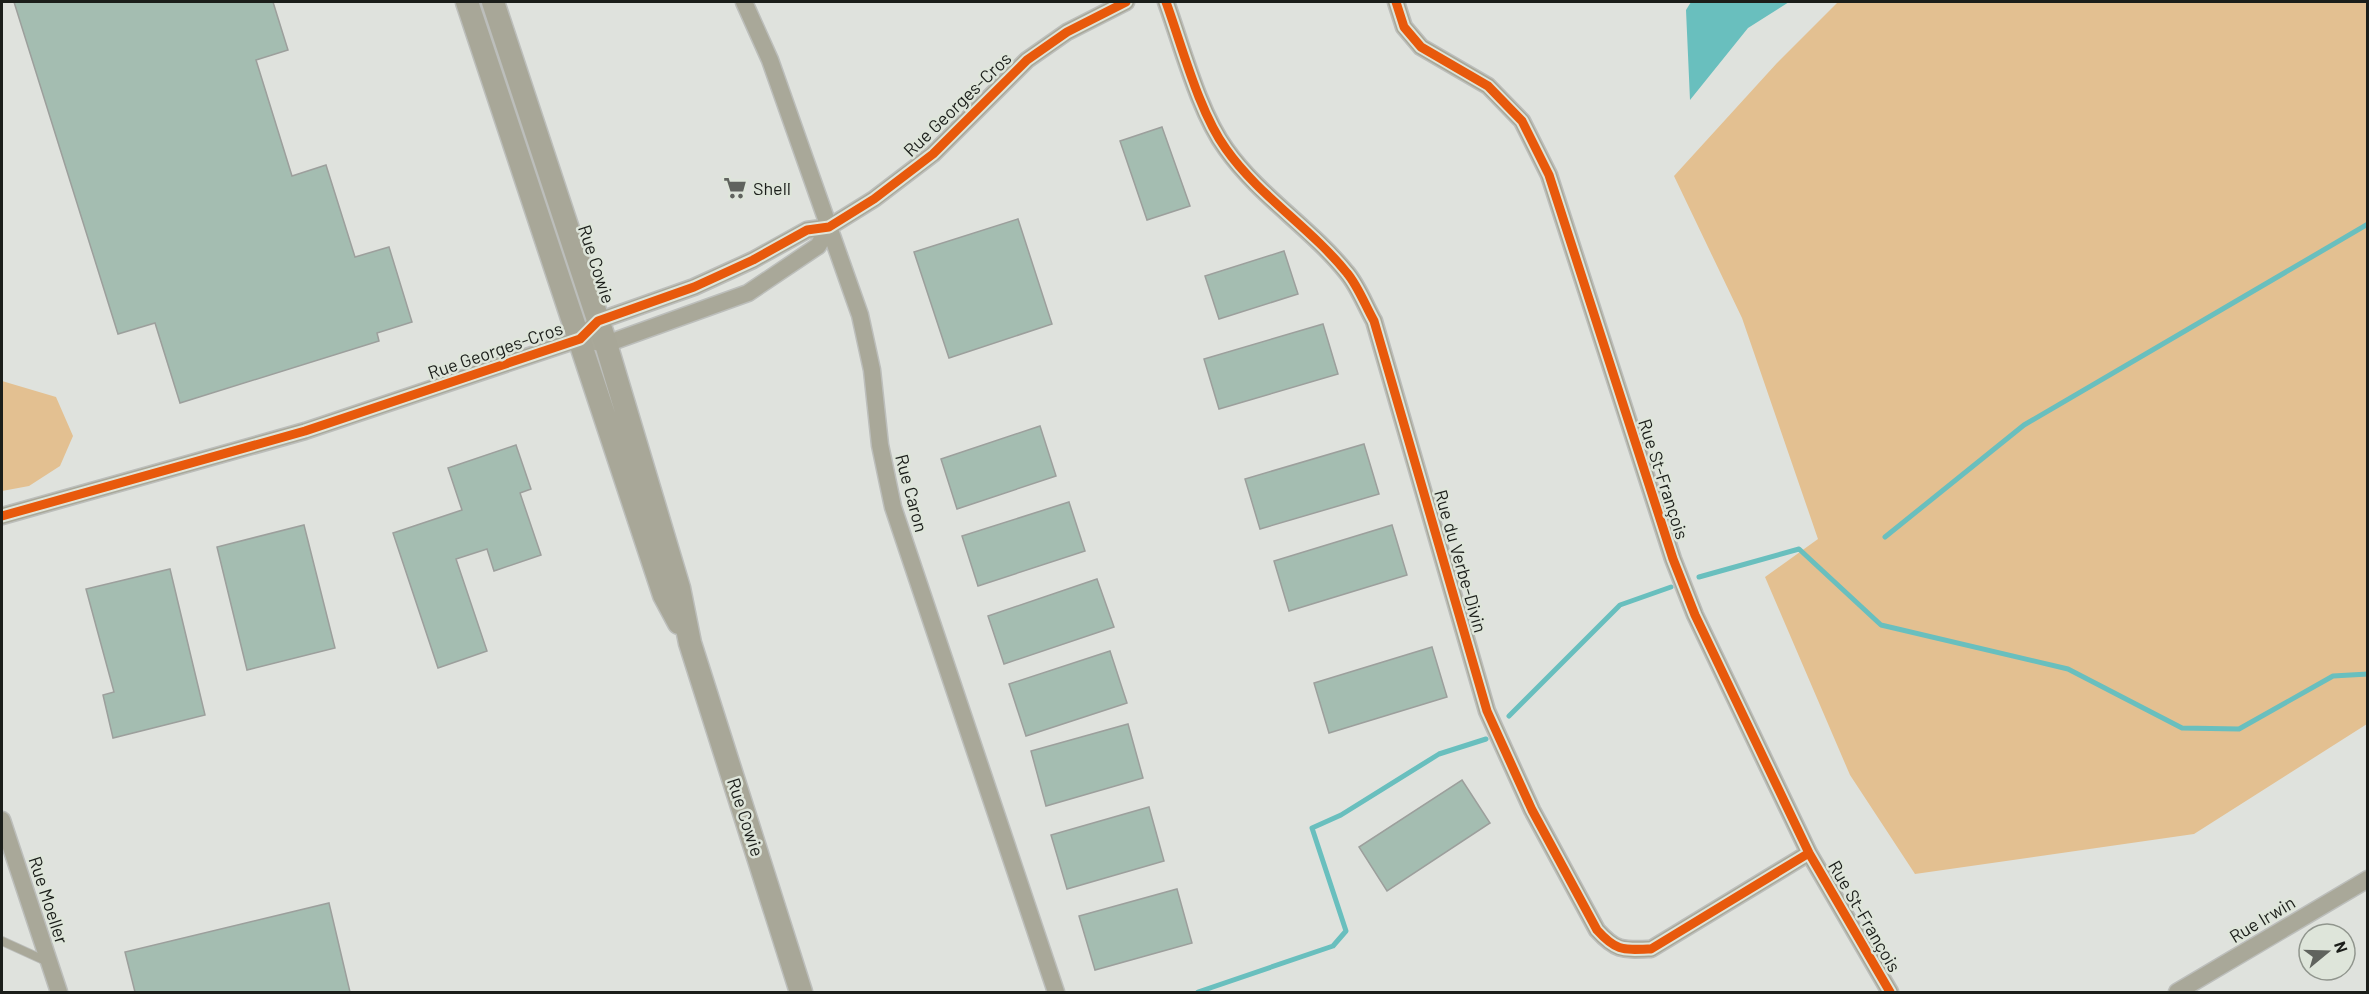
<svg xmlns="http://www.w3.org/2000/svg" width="2369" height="994" font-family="Barlow,sans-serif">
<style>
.green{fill:#e3c091}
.water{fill:#69bfbe}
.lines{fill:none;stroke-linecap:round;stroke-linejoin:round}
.stream{stroke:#69bfbe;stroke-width:5}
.building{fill:#a4bdb1;stroke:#9c9f9c;stroke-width:1.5}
.service-casing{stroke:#bcbebb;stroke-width:10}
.minor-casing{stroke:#bcbebb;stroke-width:19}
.secondary-casing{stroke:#bcbebb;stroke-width:25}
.service{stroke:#a9a899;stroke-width:8}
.minor{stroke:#a9a899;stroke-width:16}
.secondary{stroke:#a8a798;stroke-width:22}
.cycleway-casing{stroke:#dee5da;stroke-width:13}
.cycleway{stroke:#e8590c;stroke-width:9}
.labels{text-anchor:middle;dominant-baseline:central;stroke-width:5;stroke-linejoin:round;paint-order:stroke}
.street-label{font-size:18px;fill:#1b1e1a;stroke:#dee5da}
.poi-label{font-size:18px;fill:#1b1e1a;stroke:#dee5da;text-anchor:start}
</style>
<rect width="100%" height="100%" fill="#dfe2dd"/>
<!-- green -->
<path class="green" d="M1838 2H2367V724L2194 834 1915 874 1850 775 1765 577 1818 539 1742 318 1674 176 1777 63Z
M2 381 56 397 73 436 60 466 29 486 2 491Z"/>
<!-- water -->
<path class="water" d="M1691 2H1789L1748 28 1690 100 1686 10Z"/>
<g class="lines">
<!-- stream -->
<path class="stream" d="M1885 537 2024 425 2368 224
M1699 577 1799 549 1881 625 2068 669 2182 728 2239 729 2333 676 2368 674
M1509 716 1620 605 1671 587
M1198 992 1333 946 1346 931 1312 828 1341 815 1439 754 1486 739"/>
</g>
<!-- building -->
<path class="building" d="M14 2H273L288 50 256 60 292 176 326 165 355 257 389 247 412 322 377 333 379 341 180 403 155 323 118 334Z
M1162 127 1190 206 1147 220 1120 141Z
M1018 219 1052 324 949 358 914 252Z
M1284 251 1298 294 1219 319 1205 276Z
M1323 324 1338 374 1219 409 1204 359Z
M1040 426 1056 476 957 509 941 459Z
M1364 444 1379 494 1260 529 1245 479Z
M516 445 531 489 520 493 541 555 494 571 487 549 456 559 487 651 438 668 393 533 462 510 448 468Z
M1069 502 1085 551 978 586 962 536Z
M304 525 335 648 247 670 217 547Z
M1392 525 1407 575 1289 611 1274 561Z
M170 569 205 715 113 738 103 695 114 692 86 589Z
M1097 579 1114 627 1004 664 988 616Z
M1432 647 1447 697 1329 733 1314 683Z
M1110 651 1127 703 1026 736 1009 684Z
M1128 724 1143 778 1046 806 1031 751Z
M1462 780 1490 823 1387 891 1359 847Z
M1149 807 1164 861 1067 889 1051 835Z
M1177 889 1192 943 1095 970 1079 916Z
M329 903 350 992H135L125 952Z"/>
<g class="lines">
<!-- service casing -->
<g class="service-casing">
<path id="service" d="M2 941 48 962"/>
</g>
<!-- minor casing -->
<g class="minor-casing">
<path id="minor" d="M744 2 770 60 860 315 872 370 880 445 893 507 1056 992
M1166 2C1182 46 1199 112 1226 149 1259 196 1311 228 1347 273 1358 286 1365 305 1374 321L1487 711 1532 810 1597 930C1616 951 1622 950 1651 949L1809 853
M1396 2 1404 27 1421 47 1488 86 1522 121 1549 175 1673 559 1695 615 1809 853 1890 992
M595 342 606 344 748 293 818 246 829 227
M2 516 305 431 580 339 598 321 694 287 753 260 807 230 829 227 874 199 933 154 1027 60 1067 32 1126 2
M2 820 59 992
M2177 992 2368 879"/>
</g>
<!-- secondary casing -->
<g class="secondary-casing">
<path id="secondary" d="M467 2 664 595 679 623
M493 2 606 344 679 588 690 643 801 992"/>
</g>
<!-- service -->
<use href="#service" class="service"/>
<!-- minor -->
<use href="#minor" class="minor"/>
<!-- secondary -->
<use href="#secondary" class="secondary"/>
<!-- cycleway casing -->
<g class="cycleway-casing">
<path id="cycleway" d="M1166 2C1182 46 1199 112 1226 149 1259 196 1311 228 1347 273 1358 286 1365 305 1374 321L1487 711 1532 810 1597 930C1616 951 1622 950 1651 949L1809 853
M1396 2 1404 27 1421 47 1488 86 1522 121 1549 175 1673 559 1695 615 1809 853 1890 992
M2 516 305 431 580 339 598 321 694 287 753 260 807 230 829 227 874 199 933 154 1027 60 1067 32 1126 2"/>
</g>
<!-- cycleway -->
<use href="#cycleway" class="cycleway"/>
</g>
<!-- icons -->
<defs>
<g id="supermarket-bare" transform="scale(1.8)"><path d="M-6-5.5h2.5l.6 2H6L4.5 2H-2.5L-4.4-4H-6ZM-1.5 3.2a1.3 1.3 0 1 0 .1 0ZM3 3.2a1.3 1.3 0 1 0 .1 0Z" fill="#60635e" stroke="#dee5da" stroke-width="2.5" paint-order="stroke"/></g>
</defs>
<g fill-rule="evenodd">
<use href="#supermarket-bare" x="735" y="188"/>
</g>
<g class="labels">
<!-- street labels -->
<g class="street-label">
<text transform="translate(957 104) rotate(-44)">Rue Georges-Cros</text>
<text transform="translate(597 264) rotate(72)">Rue Cowie</text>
<text transform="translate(495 350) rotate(-19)">Rue Georges-Cros</text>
<text transform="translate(1664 479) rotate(72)">Rue St-François</text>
<text transform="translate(912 493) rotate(75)">Rue Caron</text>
<text transform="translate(1461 561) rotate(74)">Rue du Verbe-Divin</text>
<text transform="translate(746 817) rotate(72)">Rue Cowie</text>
<text transform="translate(49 900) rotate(72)">Rue Moeller</text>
<text transform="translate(1865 916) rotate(60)">Rue St-François</text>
<text transform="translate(2262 919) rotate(-31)">Rue Irwin</text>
</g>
<!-- poi labels -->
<g class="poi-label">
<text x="753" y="188">Shell</text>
</g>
</g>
<!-- border -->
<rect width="2369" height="994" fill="none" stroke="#1b1e1a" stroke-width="6"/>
<!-- north arrow -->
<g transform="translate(2327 952) rotate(71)"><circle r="28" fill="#dee5da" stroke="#90958d" stroke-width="1.5"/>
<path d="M0-4.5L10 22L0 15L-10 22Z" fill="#60635e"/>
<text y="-9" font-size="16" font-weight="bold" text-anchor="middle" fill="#1b1e1a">N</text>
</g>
</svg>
